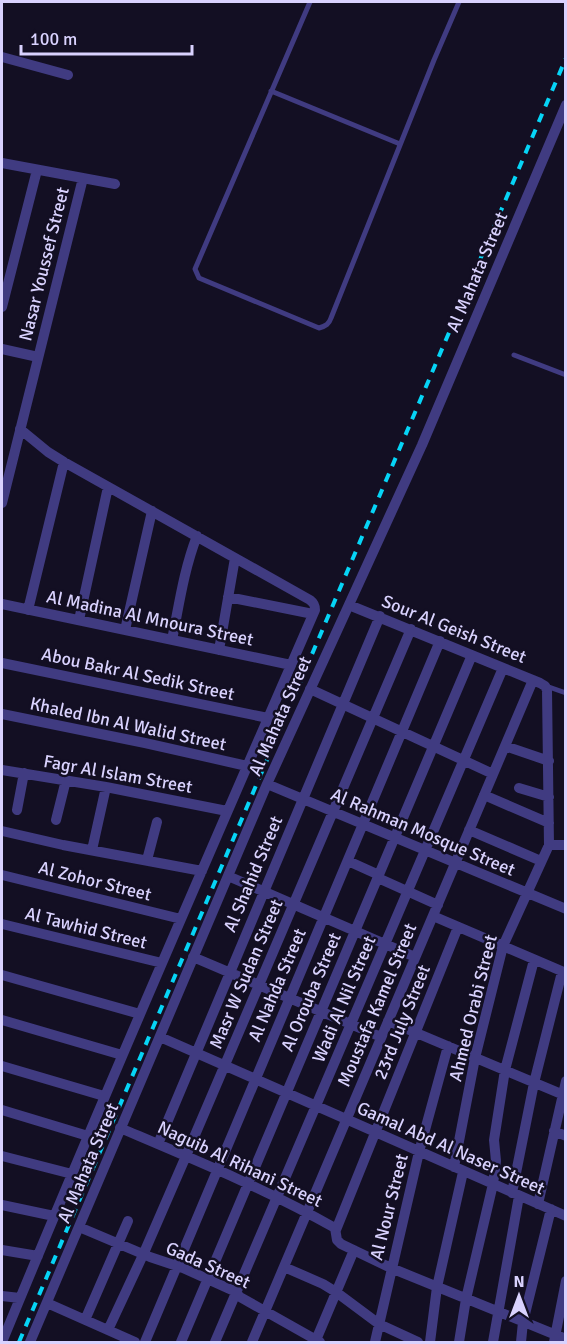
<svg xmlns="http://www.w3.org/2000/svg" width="567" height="1344" font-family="Signika,sans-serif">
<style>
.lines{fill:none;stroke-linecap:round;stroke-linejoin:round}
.lane{stroke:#403b81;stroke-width:5}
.street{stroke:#403b81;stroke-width:10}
.rail{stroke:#06d4f6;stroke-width:4;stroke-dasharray:9 8;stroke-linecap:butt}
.labels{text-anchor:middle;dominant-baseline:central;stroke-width:5;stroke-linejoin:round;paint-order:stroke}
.street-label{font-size:18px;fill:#d9d2fe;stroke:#130f23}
</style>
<rect width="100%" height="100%" fill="#130f23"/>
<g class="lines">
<!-- lane -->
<path class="lane" d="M310 2 195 269 199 278 319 328C326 326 329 324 331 318L434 60 459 2
M271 91 400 144
M514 355 566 375
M546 686 566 693"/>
<!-- street -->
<path class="street" d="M2 57 68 75
M2 163 115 184
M2 307 37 170
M2 349 38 357
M2 503 83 178
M228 597 313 614
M2 604 291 665
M349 605 540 683 545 686 547 690 549 845 503 946 475 1058 454 1167
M28 610 64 462
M79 620 108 487
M125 630 152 511
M172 640C179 605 184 569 197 536
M219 650 235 558
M2 663 268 718
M310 689 493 774
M2 714 145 743 247 766
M505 746 549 761
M2 770 106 787 227 811
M267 784 566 909
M519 788 549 797
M484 795 549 823
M17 810 24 773
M56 820 66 780
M469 830 541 861
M2 831 63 845 202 871
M549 845H566
M92 850 106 787
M147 860 157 822
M348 861 379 875
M2 875 181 919
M228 876 415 957
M378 878 438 905
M433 916 566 973
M2 924 162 963
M193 957 381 1037
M2 975 140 1014
M2 1020 122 1055
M388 1021 566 1096
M160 1037 566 1216
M2 1066 104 1096
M2 1110 88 1136
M120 1128C193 1159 266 1189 335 1228L337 1240 341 1244 391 1268 566 1339
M554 1131 566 1136
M158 1144 380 616
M2 1156 72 1174
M512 1193 534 1083 562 972
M538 1204 566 1081
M2 1205 54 1216
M79 1227 150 1257 183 1268 234 1291 240 1297 320 1342
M336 1230 458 927
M2 1250 38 1256
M284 1267 323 1284 336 1292 379 1324 418 1342
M2 1296 20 1298
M47 1303 135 1342
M85 1320 128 1221
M108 1330 143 1255 186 1156 411 629
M316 1340 354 1250
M2 1342C103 1097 209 854 315 610 315 605 314 603 310 600L64 462 48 452 20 429
M30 1342 267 784 422 445 566 105
M145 1342 440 641
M181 1342 472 655
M215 1342 503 668
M252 1342 533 680
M375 1342 419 1152 448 1046
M430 1342 437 1287 463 1172
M459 1342 466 1299 493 1184 496 1161 494 1140 505 1070 534 960
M493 1342 519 1196
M521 1342 523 1322 551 1209
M554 1342 566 1281"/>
<!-- rail -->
<path class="rail" d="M19 1342 566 58"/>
</g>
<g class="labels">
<!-- street labels -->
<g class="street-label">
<text transform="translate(44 264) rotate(-76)">Nasar Youssef Street</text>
<text transform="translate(477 272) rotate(-67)">Al Mahata Street</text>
<text transform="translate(150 618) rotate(12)">Al Madina Al Mnoura Street</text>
<text transform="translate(454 629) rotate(22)">Sour Al Geish Street</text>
<text transform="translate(138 674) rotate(12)">Abou Bakr Al Sedik Street</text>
<text transform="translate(280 716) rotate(-66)">Al Mahata Street</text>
<text transform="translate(128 724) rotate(12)">Khaled Ibn Al Walid Street</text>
<text transform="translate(118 774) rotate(10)">Fagr Al Islam Street</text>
<text transform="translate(423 832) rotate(23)">Al Rahman Mosque Street</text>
<text transform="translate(253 874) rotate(-67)">Al Shahid Street</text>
<text transform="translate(95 881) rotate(14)">Al Zohor Street</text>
<text transform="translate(86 928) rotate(14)">Al Tawhid Street</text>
<text transform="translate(246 974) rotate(-67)">Masr W Sudan Street</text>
<text transform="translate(277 985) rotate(-67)">Al Nahda Street</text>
<text transform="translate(311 992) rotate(-67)">Al Orouba Street</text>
<text transform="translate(344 999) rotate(-67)">Wadi Al Nil Street</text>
<text transform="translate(377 1005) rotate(-67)">Moustafa Kamel Street</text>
<text transform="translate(473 1008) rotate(-76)">Ahmed Orabi Street</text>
<text transform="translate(402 1022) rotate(-68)">23rd July Street</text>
<text transform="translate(451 1148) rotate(24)">Gamal Abd Al Naser Street</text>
<text transform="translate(88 1163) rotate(-67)">Al Mahata Street</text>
<text transform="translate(240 1164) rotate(25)">Naguib Al Rihani Street</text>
<text transform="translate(389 1207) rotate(-76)">Al Nour Street</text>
<text transform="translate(208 1265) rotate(24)">Gada Street</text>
</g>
</g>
<!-- border -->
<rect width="567" height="1344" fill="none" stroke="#d9d2fe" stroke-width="6"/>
<!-- north arrow -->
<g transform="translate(519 1296)" stroke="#130f23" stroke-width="4.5" paint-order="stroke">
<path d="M0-4.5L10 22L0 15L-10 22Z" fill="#d9d2fe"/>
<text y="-9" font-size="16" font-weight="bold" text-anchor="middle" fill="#d9d2fe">N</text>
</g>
<!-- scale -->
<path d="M21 45v9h171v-9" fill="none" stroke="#d9d2fe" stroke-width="3"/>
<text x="30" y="45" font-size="18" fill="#d9d2fe" stroke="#130f23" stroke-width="4.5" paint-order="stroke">100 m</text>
</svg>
